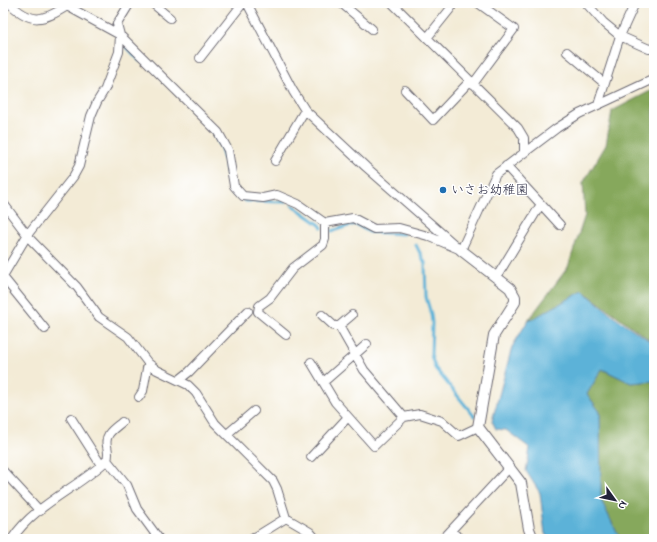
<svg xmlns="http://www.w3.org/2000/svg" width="657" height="542" font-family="'Indie Flower','Klee One',sans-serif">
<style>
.forest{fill:#86a85c;stroke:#54654c}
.water{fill:#5cb2d8;stroke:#3f6a8a}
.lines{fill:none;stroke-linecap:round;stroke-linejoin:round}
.stream{stroke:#5cb2d8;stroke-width:3}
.minor-casing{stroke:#6b6871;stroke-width:10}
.tertiary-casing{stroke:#6b6871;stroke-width:12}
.minor{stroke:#fff;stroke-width:8}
.tertiary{stroke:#fff;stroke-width:10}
.poi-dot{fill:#1f6fb2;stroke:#fff;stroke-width:1.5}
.labels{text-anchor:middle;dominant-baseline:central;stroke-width:3;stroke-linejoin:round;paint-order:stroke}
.poi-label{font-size:13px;fill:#22223b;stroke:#fff;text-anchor:start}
</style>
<rect width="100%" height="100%" fill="#fff"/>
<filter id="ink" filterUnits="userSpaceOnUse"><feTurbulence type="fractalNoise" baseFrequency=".025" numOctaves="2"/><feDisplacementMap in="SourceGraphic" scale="8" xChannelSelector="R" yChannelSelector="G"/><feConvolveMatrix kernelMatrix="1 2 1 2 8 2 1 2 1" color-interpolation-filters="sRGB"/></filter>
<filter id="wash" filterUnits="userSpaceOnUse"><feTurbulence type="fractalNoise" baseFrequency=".012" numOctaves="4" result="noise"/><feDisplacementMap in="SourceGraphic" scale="16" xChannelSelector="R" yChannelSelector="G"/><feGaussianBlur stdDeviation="0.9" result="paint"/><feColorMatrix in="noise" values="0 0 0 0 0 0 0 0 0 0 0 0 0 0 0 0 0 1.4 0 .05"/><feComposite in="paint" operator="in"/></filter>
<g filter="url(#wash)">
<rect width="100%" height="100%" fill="#f3ebd6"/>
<!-- forest -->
<path class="forest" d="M654 89V343L583 291 527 322 568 267 585 215 583 183 606 145 612 111Z
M602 369 631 383 654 381V539H620L601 500 600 412 587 394Z"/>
<!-- water -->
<path class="water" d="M583 291 615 317 654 344V381L631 383 602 369 587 394 600 412 601 500 620 539H551L545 534 540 493 526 471 530 448 506 430 496 429 492 421 512 347 527 322Z"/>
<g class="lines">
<!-- stream -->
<path class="stream" d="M126 46 140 61
M213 132 221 147 232 193 246 201 285 202
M292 205 320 225 322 228
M332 231 355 224 369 232 404 234
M416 245 425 263 426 297 431 314 432 323 431 355 435 368 474 416"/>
</g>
</g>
<g filter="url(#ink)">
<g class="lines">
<!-- minor casing -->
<g class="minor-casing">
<path id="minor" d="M9 3C32 25 43 21 67 6L120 35 218 132 228 150 234 186 243 196 263 198 277 195 298 204 325 223 353 218 374 229 399 228 428 236 461 250
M152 3 170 18
M247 3 293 91 305 110 366 167 455 245
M341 3 372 29
M392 3 518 128 524 138V153
M586 3 603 22 620 36 598 105
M635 3 620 36 649 49 654 48
M427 38 451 8
M567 52 604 83
M200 58 243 3
M473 84 514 29 478 3
M405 90 433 120 470 81
M275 161 305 110
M506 166 560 225
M3 203 31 240 77 287 99 317 128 337 148 363 157 370 188 385 196 393 215 423 273 481 277 489 286 518 310 532 316 539
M461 250 496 174 557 128 579 114 654 79
M3 276 28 234 73 177 79 166 91 116 97 102 105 89 119 52 120 35 117 24 130 3
M3 277 45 329
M496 278 541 204
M322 315 334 326H339L352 315
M339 326 364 370 404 417
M286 335 258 312 259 306 270 298 293 268 323 245 325 239V223
M311 362 335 402 374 446 404 417 420 414 442 421 459 436 478 427
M327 379 367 344
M179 380 189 372 248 311
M139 397 143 391 148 363
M71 418 101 465
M227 434 254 411
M311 457 348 417
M107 460 127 485 137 509 159 539
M3 471 40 511
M451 531 461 539
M12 539C35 504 78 488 107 460 109 455 108 451 107 446 104 434 114 429 122 422
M252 539 286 518
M443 539 509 468"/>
</g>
<!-- tertiary casing -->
<g class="tertiary-casing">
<path id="tertiary" d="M461 250 510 288 515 297V302L494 335 478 427 521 483 529 529 533 539"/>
</g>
<!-- minor -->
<use href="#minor" class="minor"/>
<!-- tertiary -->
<use href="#tertiary" class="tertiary"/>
</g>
</g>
<!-- markers -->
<circle class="poi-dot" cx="443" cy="190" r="4"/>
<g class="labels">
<!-- poi labels -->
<g class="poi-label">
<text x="451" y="190">いさお幼稚園</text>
</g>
</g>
<!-- margin -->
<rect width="657" height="542" fill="none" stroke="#fff" stroke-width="16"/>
<!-- north arrow -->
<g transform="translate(615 500) rotate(123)" stroke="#ffffff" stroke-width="3" paint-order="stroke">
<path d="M0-3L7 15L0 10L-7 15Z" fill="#22223b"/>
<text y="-6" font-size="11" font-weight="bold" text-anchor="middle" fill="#22223b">N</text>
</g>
</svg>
